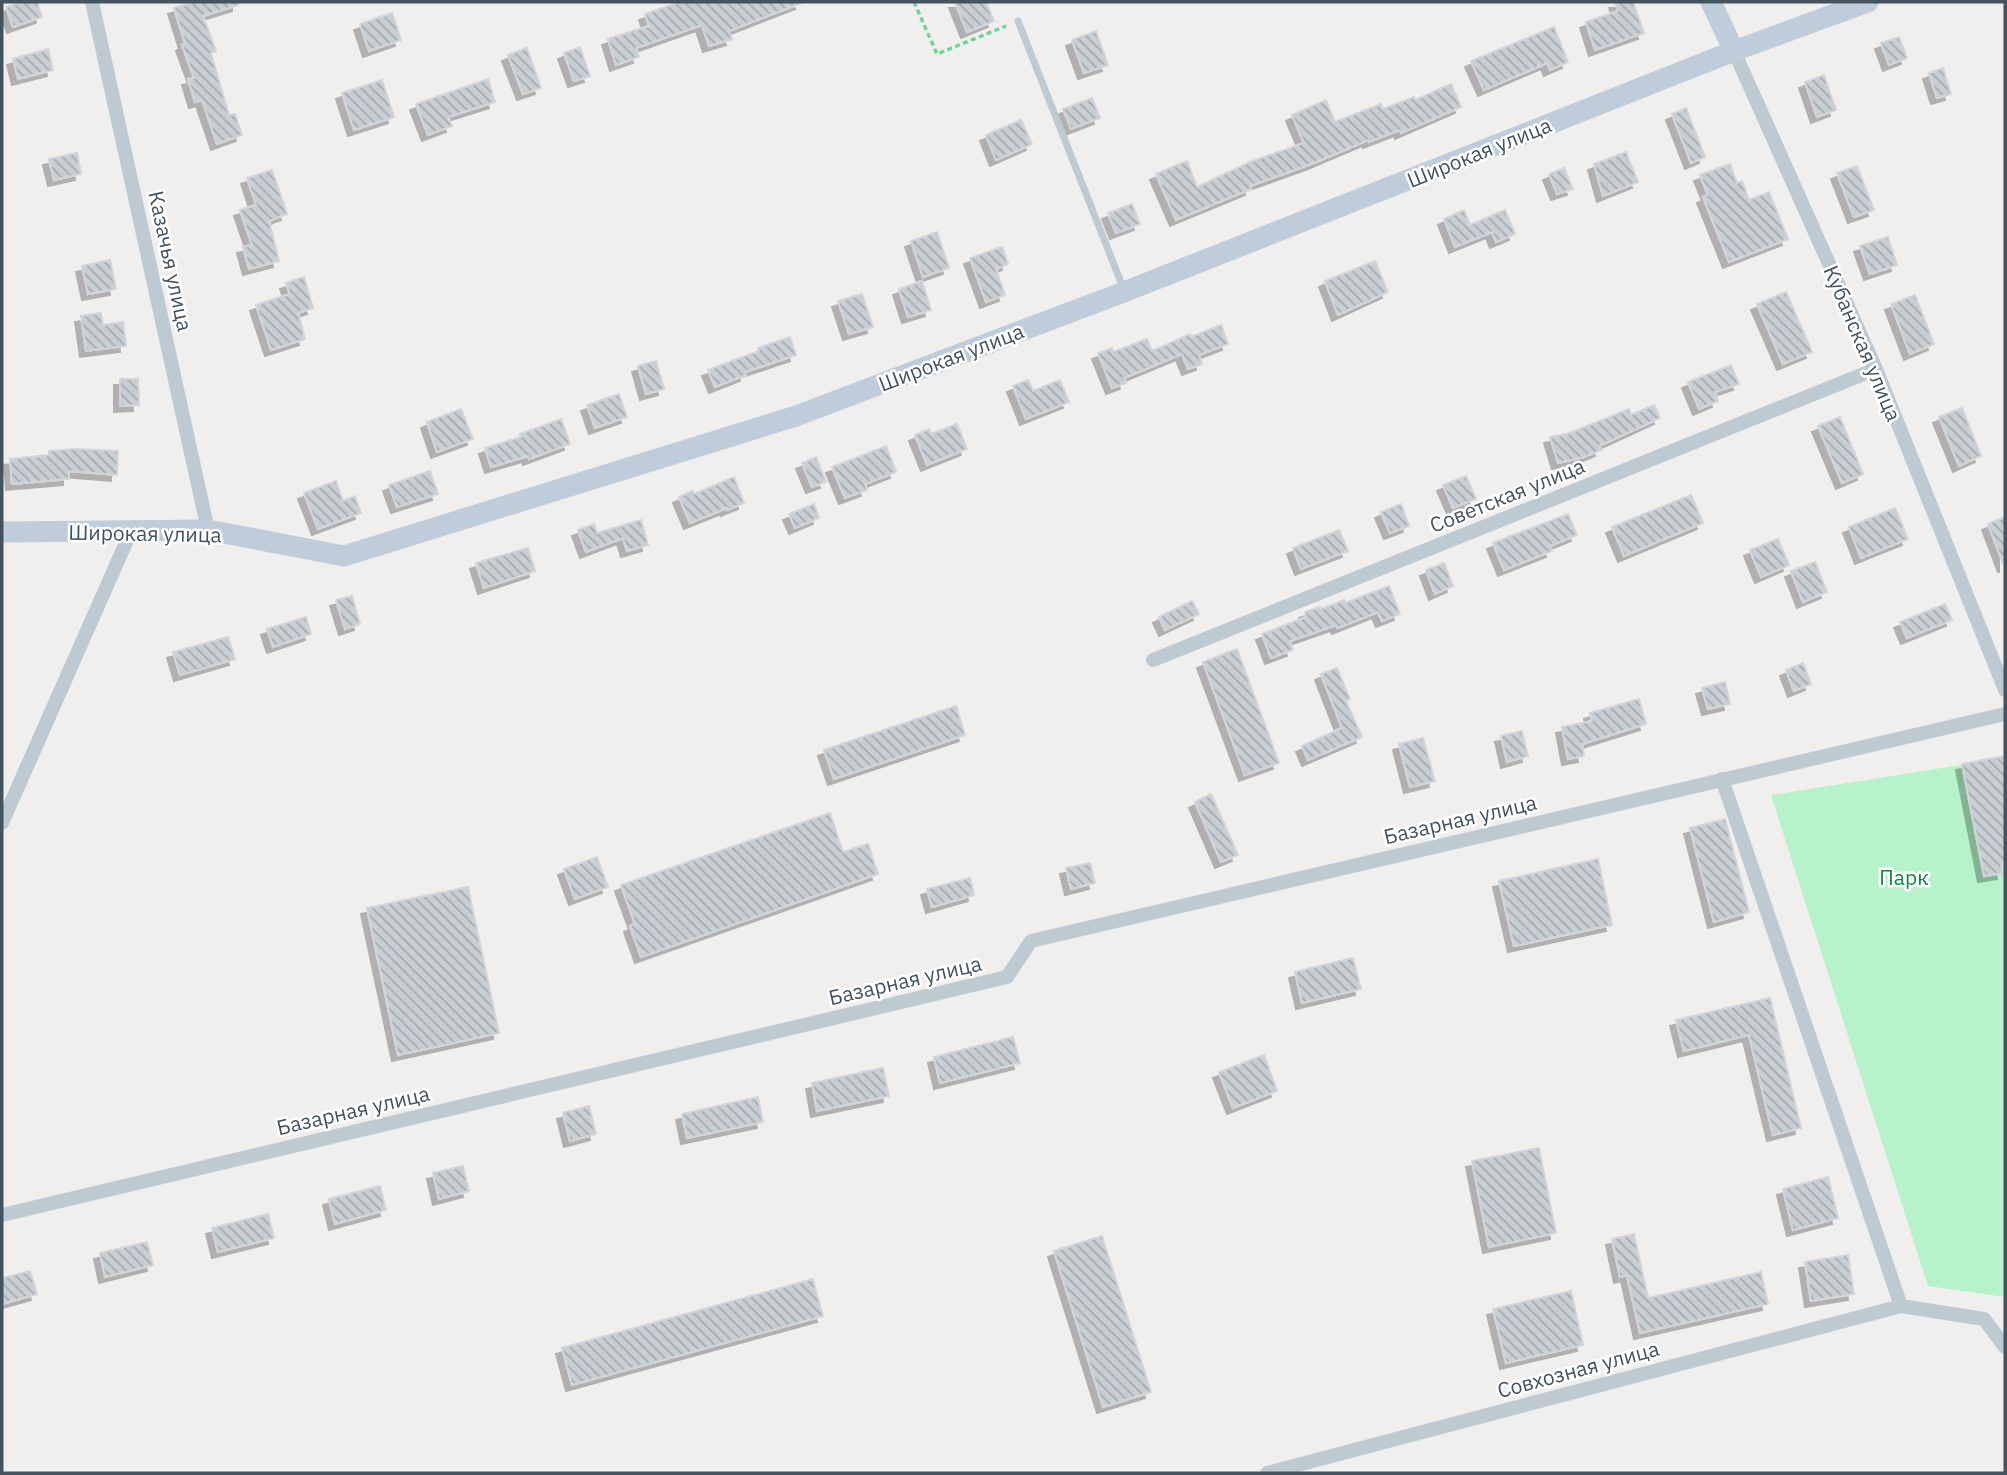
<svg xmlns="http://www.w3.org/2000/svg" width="2007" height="1475" font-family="'IBM Plex Sans',sans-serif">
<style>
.park{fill:#b7f3ca}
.building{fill:url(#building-back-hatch);stroke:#d1d5da;stroke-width:2;filter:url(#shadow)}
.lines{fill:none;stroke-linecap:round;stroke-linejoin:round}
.path{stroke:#6cd59a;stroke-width:3.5;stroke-dasharray:5 3.5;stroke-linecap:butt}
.lane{stroke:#bdcad2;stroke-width:7}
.street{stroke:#bdcad2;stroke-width:14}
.secondary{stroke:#becdd9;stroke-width:21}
.labels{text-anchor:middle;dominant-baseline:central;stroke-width:5;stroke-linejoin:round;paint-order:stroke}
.street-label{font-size:21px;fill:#44535d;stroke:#fff}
.park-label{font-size:21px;fill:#0d8641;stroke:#fff}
</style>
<defs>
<pattern id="building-back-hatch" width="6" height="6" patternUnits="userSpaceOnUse" patternTransform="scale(1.75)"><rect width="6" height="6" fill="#c9ced3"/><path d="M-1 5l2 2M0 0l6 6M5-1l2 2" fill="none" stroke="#a5aaae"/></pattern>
<filter id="shadow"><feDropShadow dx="-6" dy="6" stdDeviation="0" flood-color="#0004"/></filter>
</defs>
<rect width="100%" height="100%" fill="#f1eeee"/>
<!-- park -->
<path class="park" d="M2005 758V1297L1928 1286 1771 795Z"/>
<!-- building -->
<path class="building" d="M21 2H37L42 17 13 27 6 7Z
M195 2H238V5L203 16 216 51 211 53 229 115 235 114 242 135 217 144 202 100 195 102 188 79 194 78 182 45 185 43 174 8Z
M680 2H800L801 3 729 31 732 39 709 46 702 25 636 48 639 57 616 65 608 39 649 26 645 14Z
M955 2H986L994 21 967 32Z
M1615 2H1633L1644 33 1595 50 1586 22 1618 11Z
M392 13 401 40 369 51 360 24Z
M1554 27 1568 62 1550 70 1547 63 1484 90 1471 61Z
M1096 31 1108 65 1084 73 1072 40Z
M1899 37 1907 58 1889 65 1881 43Z
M580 47 590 76 574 81 564 53Z
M527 48 541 88 523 94 508 55Z
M48 49 53 70 18 79 13 59Z
M1943 68 1951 94 1937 98 1929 73Z
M1824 75 1836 110 1817 117 1805 82Z
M488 79 495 102 448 117 452 126 428 135 416 104Z
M382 80 394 117 354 130 342 93Z
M1451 84 1461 107 1401 133 1400 130 1369 142 1368 140 1314 163 1250 186 1251 189 1176 220 1156 174 1187 161 1197 187 1250 162 1304 143 1292 115 1326 100 1335 122 1381 104 1383 109 1414 97 1415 100Z
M1092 98 1100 118 1071 129 1063 109Z
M1686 108 1705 157 1691 163 1672 114Z
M1021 120 1032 144 996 160 986 135Z
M1626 152 1638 182 1603 196 1594 164Z
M77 153 81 174 54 180 49 159Z
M1730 164 1737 183 1742 181 1749 200 1769 192 1788 239 1729 262 1703 197 1708 195 1700 175Z
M1857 166 1874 210 1854 217 1837 173Z
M1564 168 1573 189 1557 194 1549 174Z
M272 170 287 214 269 221 279 261 249 269 243 247 252 245 240 210 256 205 247 178Z
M1132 204 1140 224 1116 233 1108 213Z
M1464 210 1470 225 1505 210 1515 234 1496 242 1492 232 1455 247 1444 219Z
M937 232 949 268 923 277 911 241Z
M1888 237 1897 265 1870 274 1860 246Z
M1002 247 1008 264 996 269 1005 295 986 302 970 258Z
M110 260 116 289 88 294 82 266Z
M1375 261 1388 292 1338 315 1325 281Z
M304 277 313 308 298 313 305 339 271 350 256 305 290 294 286 283Z
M922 281 931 310 908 317 899 289Z
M1786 292 1812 352 1783 364 1757 304Z
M862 294 873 327 849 334 838 301Z
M1915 295 1934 344 1910 354 1891 304Z
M101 313 103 325 123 322 126 346 86 351 81 316Z
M1221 325 1228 344 1199 355 1202 364 1188 369 1182 354 1124 378 1126 383 1112 388 1098 353 1112 348 1113 352 1147 339 1152 351 1190 334 1191 337Z
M790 337 796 355 745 372 746 375 715 387 708 370 759 351 758 348Z
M656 361 664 389 646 394 638 366Z
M1731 365 1739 384 1715 392 1718 401 1699 409 1688 382Z
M120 379H138L139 405 120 406Z
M1028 380 1033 391 1060 380 1069 402 1026 419 1013 386Z
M619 394 627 417 595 428 587 405Z
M1654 405 1660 418 1599 446 1601 450 1584 457 1558 463 1550 437 1567 434 1629 409 1631 415Z
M1962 408 1981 456 1959 466 1939 417Z
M461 409 473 439 437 452 427 422Z
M1840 417 1863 474 1842 483 1818 426Z
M561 419 570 444 529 459 528 456 491 467 485 448 521 437 520 434Z
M957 424 967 449 927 465 915 435 929 429 931 434Z
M886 446 896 472 865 484 867 490 845 498 832 467Z
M75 449 118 451 117 475 69 471V479L12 484 10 459 49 455V451Z
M816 457 826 482 812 487 802 463Z
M430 471 438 494 397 507 389 485Z
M1466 476 1476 499 1453 508 1443 485Z
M734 477 744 503 727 510V508L690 523 679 497 692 491 694 494Z
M336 481 343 501 355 496 361 513 318 529 304 493Z
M1691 495 1703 523 1624 556 1612 527Z
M814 504 819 518 795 528 789 514Z
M1401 504 1409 526 1390 533 1381 512Z
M1895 508 1908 539 1861 558 1849 527Z
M1568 514 1577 535 1550 546 1552 551 1504 570 1493 543Z
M2005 517V566H2004L1988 524Z
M641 520 648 545 627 551 623 538 586 552 578 530 594 524 597 533Z
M1339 530 1348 551 1301 569 1293 548Z
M1778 539 1789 565 1761 577 1750 550Z
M528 548 535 571 484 588 476 563Z
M1815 562 1827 592 1803 602 1791 571Z
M1444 563 1453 586 1435 594 1426 570Z
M1389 586 1400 614 1382 621 1378 612 1338 628 1336 625 1290 641 1293 650 1271 658 1262 634 1306 617 1305 612 1320 607 1321 609 1344 600 1345 603Z
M352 596 360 624 345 629 336 600Z
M1192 601 1199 614 1165 630 1159 617Z
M1945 604 1952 620 1907 638 1900 622Z
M306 617 311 634 273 647 267 629Z
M228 637 235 659 180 675 173 652Z
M1237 649 1279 763 1245 775 1203 662Z
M1803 663 1811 684 1794 691 1786 670Z
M1337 668 1350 699 1346 701 1362 737 1308 760 1302 746 1342 728 1321 674Z
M1725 682 1730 704 1708 709 1702 688Z
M1639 699 1646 724 1582 744 1584 756 1568 759 1562 727 1592 721 1590 713Z
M956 706 965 735 834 779 824 750Z
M1522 731 1528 756 1507 762 1501 736Z
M1423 738 1435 781 1410 787 1399 744Z
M2005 756V863L2001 864 2003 873 1984 876 1962 764Z
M1211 794 1238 855 1221 862 1195 802Z
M830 813 843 852 868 844 878 874 641 957 630 926 635 924 621 885Z
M1725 819 1749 912 1714 922 1690 828Z
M597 857 608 887 575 899 564 869Z
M1598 859 1612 925 1514 946 1499 881Z
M1090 863 1095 883 1071 889 1066 868Z
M970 878 974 895 932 907 927 889Z
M468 887 499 1033 398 1055 367 908Z
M1353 958 1361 989 1302 1003 1295 972Z
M1770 998 1801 1128 1773 1135 1749 1035 1684 1051 1676 1020Z
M1013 1037 1020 1063 940 1083 934 1057Z
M1264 1055 1277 1091 1233 1108 1219 1072Z
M883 1068 889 1096 817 1111 812 1083Z
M758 1097 763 1122 687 1138 682 1114Z
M589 1106 596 1134 570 1141 563 1113Z
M1539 1148 1556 1233 1489 1247 1472 1161Z
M463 1166 469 1191 439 1199 433 1173Z
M1828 1177 1838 1218 1793 1230 1783 1189Z
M380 1186 386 1210 335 1224 329 1199Z
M268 1214 274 1238 218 1252 212 1228Z
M1634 1234 1648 1298 1761 1272 1768 1304 1640 1333 1627 1275 1620 1277 1612 1239Z
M1102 1236 1151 1392 1103 1407 1054 1251Z
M147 1242 153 1265 105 1277 100 1253Z
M1848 1255 1854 1294 1811 1301 1805 1262Z
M30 1271 37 1294 2 1304V1278Z
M813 1279 823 1316 572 1385 562 1348Z
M1571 1291 1583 1345 1506 1363 1493 1309Z"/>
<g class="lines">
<!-- path -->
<path class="path" d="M914 2 937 54 1006 26"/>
<!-- lane -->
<path class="lane" d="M1018 21 1124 290"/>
<!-- street -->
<path class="street" d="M92 2 208 530
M1734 51 1876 369 2005 690
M1153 660 1876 369
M1722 779 1901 1306 1984 1319 2005 1347
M2 823 132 529
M2 1215 1007 977 1031 941 2005 714
M1267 1473 1901 1306"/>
<!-- secondary -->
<path class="secondary" d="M1711 2 1734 51
M2 532 208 530 344 556 796 416 1124 292 1734 51 1868 2"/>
</g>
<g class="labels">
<!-- street labels -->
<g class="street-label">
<text transform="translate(1479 152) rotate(-22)">Широкая улица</text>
<text transform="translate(171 261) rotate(78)">Казачья улица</text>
<text transform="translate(1863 343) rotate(67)">Кубанская улица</text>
<text transform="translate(951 357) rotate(-21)">Широкая улица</text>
<text transform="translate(1507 495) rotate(-22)">Советская улица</text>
<text transform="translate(145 533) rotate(1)">Широкая улица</text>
<text transform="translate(1460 819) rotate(-13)">Базарная улица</text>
<text transform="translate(905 980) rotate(-13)">Базарная улица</text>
<text transform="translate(353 1110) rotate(-13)">Базарная улица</text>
<text transform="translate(1578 1369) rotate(-15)">Совхозная улица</text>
</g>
<!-- park labels -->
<g class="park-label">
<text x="1904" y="877">Парк</text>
</g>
</g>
<!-- border -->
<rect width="2007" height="1475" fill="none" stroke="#44535d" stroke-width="7"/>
</svg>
